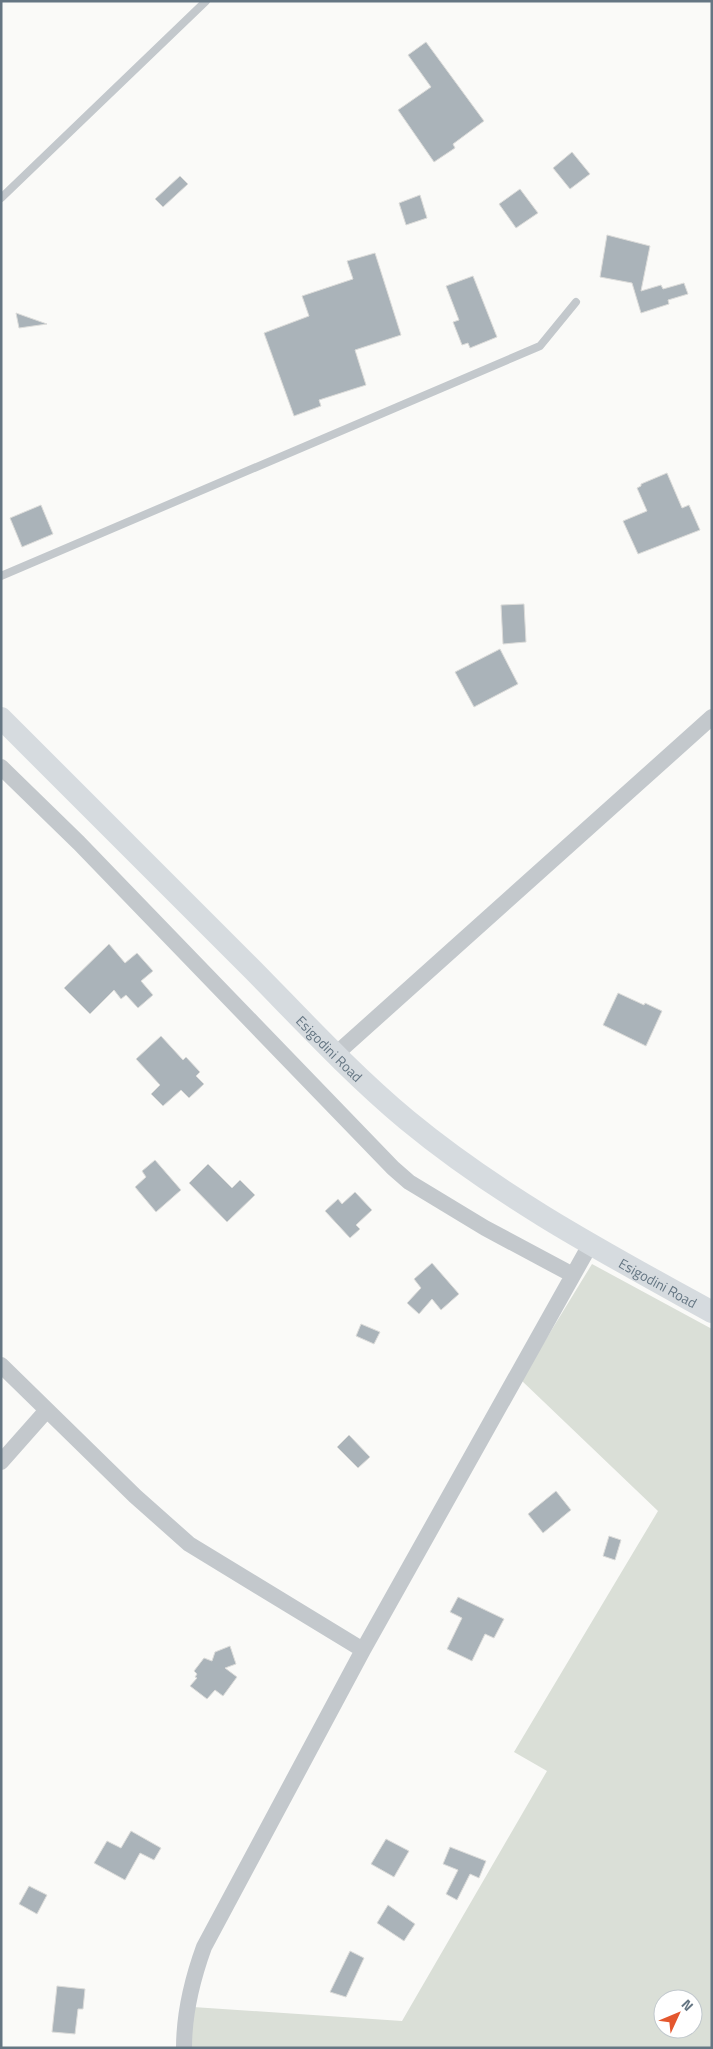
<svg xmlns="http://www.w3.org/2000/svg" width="713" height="2049" font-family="'Titillium Web',sans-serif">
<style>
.green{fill:#dadfd7;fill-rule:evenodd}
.building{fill:#aab3b9;stroke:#dcdcda}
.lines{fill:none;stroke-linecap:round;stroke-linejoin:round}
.lane{stroke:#c3c8cc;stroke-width:8}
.street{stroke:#c3c8cc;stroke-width:16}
.secondary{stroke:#d6dbdf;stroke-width:22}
.labels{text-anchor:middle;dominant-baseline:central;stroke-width:5;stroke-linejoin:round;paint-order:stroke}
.street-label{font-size:14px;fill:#657683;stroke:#fff}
</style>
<rect width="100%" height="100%" fill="#fafaf8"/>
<!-- green -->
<path class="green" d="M592 1264 712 1329V2048H190L193 2007 402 2021 547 1771 514 1752 658 1511 521 1380ZM663 1999H693V2029H663Z"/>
<!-- building -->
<path class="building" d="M426 42 484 121 453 144 455 148 434 162 398 110 431 87 408 55Z
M572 152 590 174 570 189 553 168Z
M180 176 188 184 163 207 155 199Z
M520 189 538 213 516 228 499 204Z
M420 195 427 218 406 225 399 203Z
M607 235 650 246 641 291 661 285 663 289 684 283 688 294 668 300 669 304 641 313 632 283 600 277Z
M375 253 401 335 355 350 366 385 319 400 321 406 294 416 264 333 309 316 302 296 353 279 347 261Z
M473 276 497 337 470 348 468 343 462 345 453 322 459 320 446 286Z
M16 313 47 324 19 328Z
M667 473 682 508 689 505 700 530 638 554 623 521 647 511 637 488 641 486V484Z
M41 505 53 534 22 547 10 518Z
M524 604 526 642 503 644 501 605Z
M500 649 518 684 474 707 455 672Z
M109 944 125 963 137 953 153 971 141 981 153 995 138 1008 126 995 121 999 114 990 90 1014 64 988Z
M618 993 644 1005 645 1003 662 1011 646 1046 603 1025Z
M161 1036 183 1060 186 1057 200 1072 196 1076 204 1084 189 1098 181 1090 163 1106 151 1094 160 1085 136 1059Z
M155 1160 181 1190 156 1212 135 1187 146 1177 142 1171Z
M208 1164 232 1188 240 1180 255 1195 227 1222 189 1183Z
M355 1192 372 1210 356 1225 360 1229 350 1238 325 1211 338 1199 342 1204Z
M432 1263 459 1294 441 1310 432 1299 419 1314 407 1303 421 1288 414 1279Z
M361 1324 380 1332 374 1344 356 1336Z
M349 1435 370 1457 358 1468 337 1447Z
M556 1491 571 1510 543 1533 528 1514Z
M609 1536 621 1540 615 1560 603 1556Z
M458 1597 504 1619 494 1638 485 1634 472 1661 447 1649 462 1618 450 1612Z
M230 1646 236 1664 225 1668 237 1677 223 1696 215 1690 207 1699 190 1686 197 1678 195 1677 197 1674 194 1671 204 1658 212 1661 215 1652Z
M131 1831 161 1848 154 1860 140 1853 125 1880 94 1863 107 1841 121 1848Z
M386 1839 409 1851 394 1877 371 1864Z
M450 1847 486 1861 479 1878 470 1874 457 1900 446 1894 458 1870 443 1864Z
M29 1886 47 1895 37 1914 19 1904Z
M388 1905 415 1924 404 1941 377 1923Z
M350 1951 364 1958 346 1997 330 1992Z
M57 1986 85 1989 83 2009H78L75 2034 52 2032Z"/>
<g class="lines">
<!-- lane -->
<path class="lane" d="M1 198 206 1
M1 576 540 346 576 302"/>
<!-- street -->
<path class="street" d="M1 767 79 843 393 1168 409 1182 485 1228 573 1275
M336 1054 712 717
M1 1365 135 1496 189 1544 363 1650
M1 1462 47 1410
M184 2048C184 2012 192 1980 204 1947L363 1650 590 1245"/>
<!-- secondary -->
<path class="secondary" id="s1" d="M1 718C85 802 169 886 253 970 303 1021 352 1074 407 1120 500 1197 607 1254 712 1312"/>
</g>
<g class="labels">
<!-- street labels -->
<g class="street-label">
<text stroke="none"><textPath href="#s1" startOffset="466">Esigodini Road</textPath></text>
<text stroke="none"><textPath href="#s1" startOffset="871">Esigodini Road</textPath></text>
</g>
</g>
<!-- border -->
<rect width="713" height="2049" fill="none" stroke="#657683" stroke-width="5"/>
<!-- north arrow -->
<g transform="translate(678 2014) rotate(46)"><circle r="24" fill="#ffffff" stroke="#c1c8cd"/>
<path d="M0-4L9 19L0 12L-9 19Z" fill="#e4572e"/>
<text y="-8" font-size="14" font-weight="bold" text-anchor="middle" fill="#657683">N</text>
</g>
</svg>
